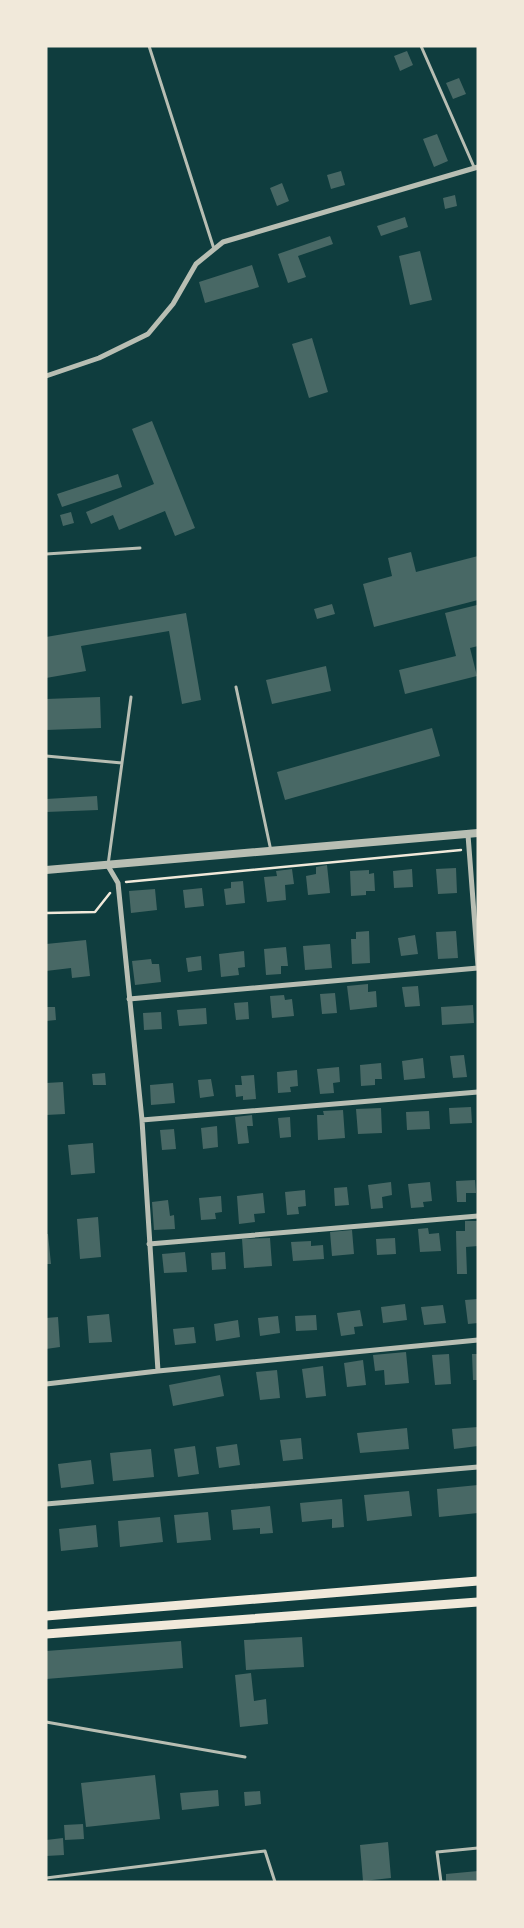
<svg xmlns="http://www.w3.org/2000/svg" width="524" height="1928" font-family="Rubik,sans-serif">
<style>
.building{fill:#486865}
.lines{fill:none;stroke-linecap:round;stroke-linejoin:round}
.path{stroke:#f1e9da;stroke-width:2.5}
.service{stroke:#b8beb3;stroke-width:3}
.minor{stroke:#b8beb3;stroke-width:5}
.tertiary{stroke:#b8beb3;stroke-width:8}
.secondary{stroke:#f1e9da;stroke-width:9}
</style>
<rect width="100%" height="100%" fill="#0f3d3e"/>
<!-- building -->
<path class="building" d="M407 51 413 65 400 71 394 56Z
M459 78 466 94 453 99 446 83Z
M437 134 448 161 434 167 423 139Z
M341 171 345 185 331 189 327 175Z
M282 183 289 201 277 206 270 188Z
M455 195 457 206 445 209 443 198Z
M405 217 408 227 381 236 377 226Z
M330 236 333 244 298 256 306 277 288 283 278 254Z
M420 251 432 300 410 305 399 256Z
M252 265 259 287 205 303 199 282Z
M312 338 328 392 309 398 292 344Z
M152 421 195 528 175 536 165 511 119 530 113 515 91 524 86 512 154 484 132 429Z
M118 474 122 487 62 507 57 494Z
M71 512 74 523 63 526 60 515Z
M411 552 416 572 478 556V600L374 627 363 584 392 576 388 558Z
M332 604 335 614 317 619 314 609Z
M477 605 478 646 470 648 477 676 405 694 399 670 456 656 445 613Z
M186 613 201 700 182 704 169 631 81 646 86 671 46 678V637Z
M326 666 331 691 272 704 266 680Z
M100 697 101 728 46 730V699Z
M432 728 440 756 285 800 277 772Z
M97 796 98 810 46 812V799Z
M327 865 330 893 308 895 306 876 316 874V867Z
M456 868 457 893 438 894 436 869Z
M292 869 294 884 285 885 286 900 267 902 264 877 277 876 276 871Z
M412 869 413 887 394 888 393 871Z
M369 870V874L374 873 375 891H366V895L351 896 350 871Z
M243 881 245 903 226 905 224 889 231 888V882Z
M202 888 204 906 185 908 183 890Z
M155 889 157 910 131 913 129 891Z
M369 931 370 963 352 964 351 939H356V932Z
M456 931 458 958 438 959 436 932Z
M415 935 418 954 401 956 398 938Z
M86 940 90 976 72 978 71 968 46 971V944Z
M330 944 332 968 305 970 303 946Z
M286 947 288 966H281V974L266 975 264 949Z
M244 951 245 967 238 968 239 975 221 977 219 954Z
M201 956 202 970 188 972 186 958Z
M151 959 152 964H159L161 982 135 985 132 961Z
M368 984V992L376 991 377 1007 350 1010 347 986Z
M418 986 420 1006 405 1007 402 987Z
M335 993 337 1013 322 1014 320 994Z
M284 995 285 1000 292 999 294 1016 272 1018 270 996Z
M248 1002 249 1019 236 1020 234 1003Z
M473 1005 474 1023 442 1025 441 1007Z
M46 1007H55L56 1020 46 1021Z
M206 1008 207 1024 179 1026 177 1010Z
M161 1012 162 1029 144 1030 143 1013Z
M464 1055 467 1077 453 1078 450 1056Z
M423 1058 425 1078 404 1080 402 1061Z
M381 1063 382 1079H375V1085L361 1086 360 1065Z
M339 1067 340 1082 333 1083 334 1093 320 1094 317 1069Z
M297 1070 298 1086 290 1087 291 1092 278 1093 277 1072Z
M105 1073 106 1085H93L92 1074Z
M254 1075 256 1099 243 1100V1096L236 1097 235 1085H242L241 1076Z
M211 1079 214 1096 200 1098 198 1080Z
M63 1082 65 1114 46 1115V1083Z
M173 1083 175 1103 151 1105 150 1085Z
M471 1107 472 1123 450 1124 449 1108Z
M381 1108 382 1133 358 1134 356 1109Z
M343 1110 345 1138 318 1140 317 1115H324L323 1111Z
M429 1111 430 1129 407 1130 406 1112Z
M252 1115 253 1126H247L249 1143 238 1144 235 1117Z
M290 1117 291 1137 280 1138 278 1118Z
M217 1126 218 1147 203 1149 201 1128Z
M174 1129 176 1149 162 1150 160 1130Z
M93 1143 95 1173 71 1175 68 1145Z
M475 1180 476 1193H466V1202H457L456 1181Z
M391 1182 392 1195 382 1197 383 1208 371 1209 368 1185Z
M430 1182 432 1201 423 1202 424 1207 411 1208 408 1184Z
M347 1187 349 1205 335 1206 334 1188Z
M305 1190 306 1206 298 1207 299 1214 287 1215 285 1192Z
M263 1193 265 1213 254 1214 255 1222 239 1224 237 1196Z
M221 1196 222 1212 215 1213 216 1219 201 1220 199 1198Z
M168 1200 170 1216 174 1215 175 1229 154 1230 152 1202Z
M98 1217 101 1257 80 1259 77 1219Z
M465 1221H478V1246L466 1247 467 1274H457L456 1231H465Z
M428 1228 429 1234 439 1233 441 1251 420 1252 418 1229Z
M352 1230 354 1254 332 1256 330 1232Z
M46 1234H48L51 1264H46Z
M270 1238 272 1266 244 1268 242 1239Z
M395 1238 396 1254 377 1255 376 1239Z
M311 1241V1246L323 1245 324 1259 293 1261 291 1242Z
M185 1252 187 1272 164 1273 162 1254Z
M225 1252 226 1269 212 1270 211 1253Z
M478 1299V1323L468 1324 465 1300Z
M405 1304 407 1320 383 1323 381 1307Z
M443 1305 446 1323 424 1325 421 1307Z
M360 1310 363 1326 354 1327 355 1334 341 1336 337 1313Z
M109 1314 112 1342 89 1343 87 1316Z
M316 1315 317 1330 296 1331 295 1316Z
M278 1316 280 1333 260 1336 258 1318Z
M58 1317 60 1347 46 1349V1318Z
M238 1320 240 1337 216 1341 214 1324Z
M194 1327 196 1343 175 1345 173 1329Z
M406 1352 409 1383 385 1385 384 1370 375 1371 373 1355Z
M449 1354 451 1384 435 1385 432 1355Z
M472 1354H478V1380H473Z
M363 1360 366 1385 347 1387 344 1363Z
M323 1366 326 1396 306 1398 302 1369Z
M277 1370 280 1398 260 1400 256 1372Z
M220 1375 224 1396 173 1406 169 1385Z
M478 1427V1446L454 1449 452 1429Z
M407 1428 409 1449 360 1453 357 1433Z
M301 1438 303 1459 283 1461 280 1440Z
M237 1444 240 1465 219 1468 216 1447Z
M195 1446 199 1474 178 1477 174 1449Z
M151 1449 154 1477 113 1481 110 1453Z
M91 1460 94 1484 61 1488 58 1464Z
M478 1485V1513L439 1517 437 1489Z
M409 1491 412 1516 367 1521 364 1495Z
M342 1499 344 1527 332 1528V1519L302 1522 300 1503Z
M270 1506 273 1533 260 1534V1528L233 1530 231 1510Z
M208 1512 211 1540 177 1543 174 1515Z
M160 1517 163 1542 120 1547 118 1521Z
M96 1525 98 1547 61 1551 59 1529Z
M302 1637 304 1667 246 1670 244 1640Z
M181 1641 183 1668 46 1679V1651Z
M251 1673 254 1701 266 1699 268 1724 240 1727 235 1675Z
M155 1775 160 1819 86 1827 81 1783Z
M218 1790 219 1806 182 1810 180 1793Z
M260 1791 261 1804 245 1806 244 1792Z
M83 1824 84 1839 65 1840 64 1825Z
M63 1838 64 1855 46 1856V1840Z
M388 1842 391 1878 363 1881 360 1845Z
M478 1871V1882H446V1874Z"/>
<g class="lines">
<!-- path -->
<path class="path" d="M126 882 461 850
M46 913 95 912 110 893"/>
<!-- service -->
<path class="service" d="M149 46 214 249
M421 46 474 167
M46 554 140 548
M236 687 271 851
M46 756 122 763
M108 865 131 697
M46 1722 245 1757
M46 1878 265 1851 275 1882
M441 1882 437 1852 478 1848"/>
<!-- minor -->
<path class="minor" d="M46 376 99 358 148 334 173 304 196 264 223 242 478 167
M468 835 478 966
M108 866 118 883 142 1120 158 1371
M129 999 478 968
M142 1120 478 1092
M149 1244 478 1216
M46 1384 158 1371 478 1340
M46 1504 478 1467"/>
<!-- tertiary -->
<path class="tertiary" d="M46 870 478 833"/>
<!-- secondary -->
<path class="secondary" d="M46 1616 478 1581
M46 1634 478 1602"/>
</g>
<!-- border -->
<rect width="524" height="1928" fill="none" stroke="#f1e9da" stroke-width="95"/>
</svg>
